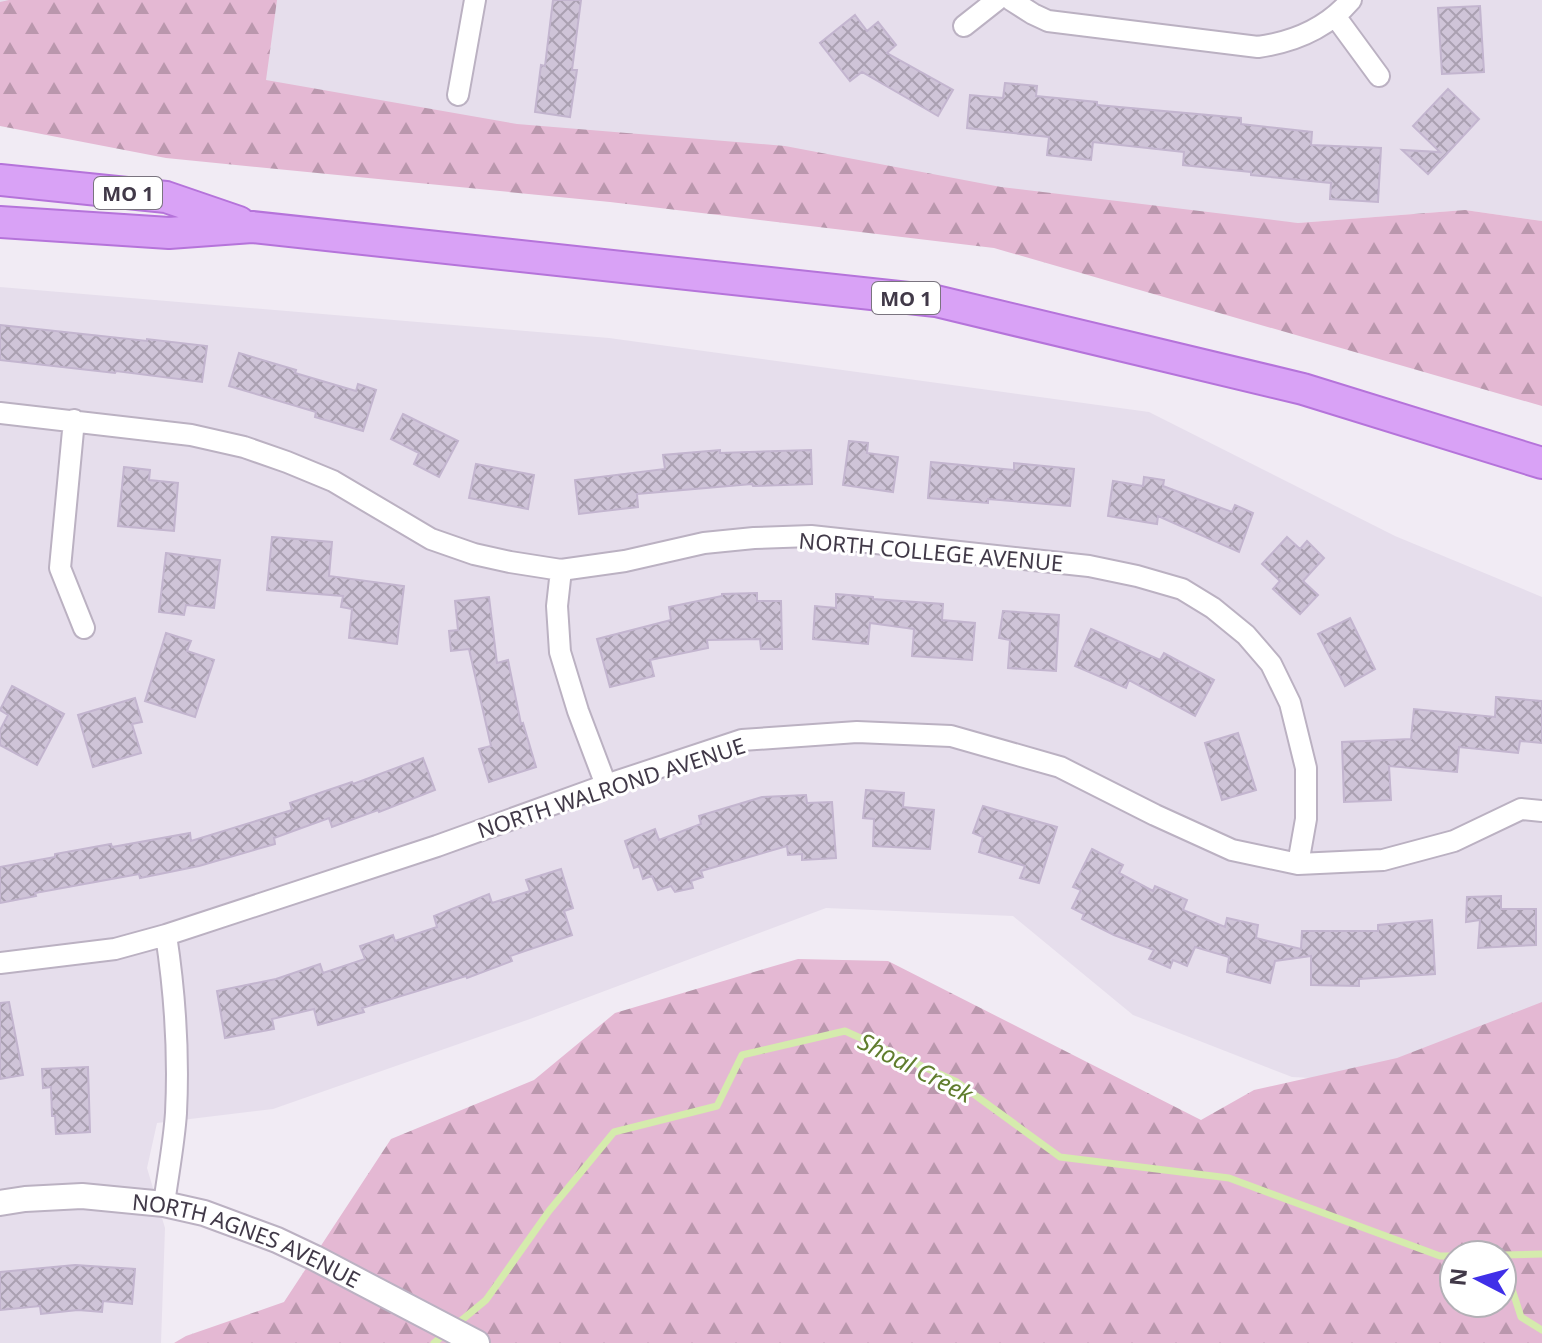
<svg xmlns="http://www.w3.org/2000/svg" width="1542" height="1343" font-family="'Noto Sans',sans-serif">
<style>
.residential{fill:#e6deec}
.forest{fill:url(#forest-firs);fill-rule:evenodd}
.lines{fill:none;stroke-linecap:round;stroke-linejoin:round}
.stream{stroke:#d5ebad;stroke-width:7}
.building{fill:url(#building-cross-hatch);stroke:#c3b5cf;stroke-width:2}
.minor-casing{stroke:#bbb1c2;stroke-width:24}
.tertiary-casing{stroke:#bbb1c2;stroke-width:28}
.primary-casing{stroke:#b573da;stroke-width:34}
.minor{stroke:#fff;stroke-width:20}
.tertiary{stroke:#fff;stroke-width:24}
.primary{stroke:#d9a2f6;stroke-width:30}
.labels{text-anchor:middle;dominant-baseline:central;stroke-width:6;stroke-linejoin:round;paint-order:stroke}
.shield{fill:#fff;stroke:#7a747f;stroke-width:2}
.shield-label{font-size:20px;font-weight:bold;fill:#413948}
.street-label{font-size:22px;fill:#413948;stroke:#fff}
.water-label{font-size:24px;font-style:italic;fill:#607d2e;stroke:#fff}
</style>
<defs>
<pattern id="forest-firs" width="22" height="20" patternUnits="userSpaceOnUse" patternTransform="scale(2)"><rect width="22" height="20" fill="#e4b8d3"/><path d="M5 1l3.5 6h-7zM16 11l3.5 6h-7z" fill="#ba97ad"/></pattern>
<pattern id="building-cross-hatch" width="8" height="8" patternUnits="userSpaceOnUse" patternTransform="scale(2)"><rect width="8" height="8" fill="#cfc4d8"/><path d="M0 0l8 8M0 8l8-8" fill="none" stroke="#aaa0b1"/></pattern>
</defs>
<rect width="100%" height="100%" fill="#f1ebf4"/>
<!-- residential -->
<path class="residential" d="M0 0H1542V221L1465 210 1298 223 0 107Z
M0 287 609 338 1149 412 1395 536 1542 597V1090L1292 1077 1133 1015 1013 916 826 908 530 1019 273 1109 157 1123 147 1168 165 1228 161 1343H0Z"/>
<!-- forest -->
<path class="forest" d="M9 0H277L266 80 517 124 785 146 1001 187 1298 223 1465 210 1542 221V406L994 248 610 202 166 158 0 126V2Z
M798 959 888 961 1201 1120 1254 1090 1397 1058 1542 1002V1343H174L186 1336 284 1302 391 1139 534 1080 615 1013ZM1454 1255H1502V1303H1454Z"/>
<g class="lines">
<!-- stream -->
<path class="stream" d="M1502 1255 1542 1254
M1502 1258 1521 1317 1542 1330
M434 1343 486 1300 549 1211 614 1132 717 1106 742 1055 845 1031 957 1082 1060 1157 1229 1178 1440 1256H1454"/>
</g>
<!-- building -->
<path class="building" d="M553 0H581L572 70H577L570 117 535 112 541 65 545 66Z
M1480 6 1484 72 1442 74 1438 8Z
M855 15 867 31 878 22 896 45 887 53 953 90 938 116 862 72 850 81 820 43Z
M1005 83 1037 86 1036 96 1097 102V105L1241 118V124L1312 132 1311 145 1381 148 1378 202 1330 199 1331 183 1251 175V172L1183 165 1184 152 1093 142 1091 160 1047 155 1049 137 967 128 970 95 1003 98Z
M1448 89 1479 119 1428 174 1402 150 1440 152 1413 126Z
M0 325 147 341V339L207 346 202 382 116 371 115 373 0 360Z
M239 353 296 370 295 373 356 391 358 384 376 390 363 431 315 417 316 412 229 386Z
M403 414 458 441 439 477 414 464 419 453 391 439Z
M849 441 868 443 867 453 898 457 893 492 843 485Z
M720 450V453L811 450 812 484 753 486 752 484 637 494 638 507 579 514 575 480 665 469 663 455Z
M931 462 1014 470V463L1074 469 1070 506 988 499V503L928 498Z
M476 464 534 475 528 509 469 498Z
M124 467 150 470 149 480 178 483 174 531 118 526Z
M1144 477 1164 480 1163 486 1232 512 1235 505 1253 513 1239 552 1158 516 1157 524 1108 516 1113 481 1143 486Z
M272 537 332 542 329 576 404 586 397 644 349 638 352 609 341 607 343 596 267 590Z
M1287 537 1300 549 1307 541 1324 558 1303 581 1318 595 1300 614 1273 589 1280 581 1262 564Z
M166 553 220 560 214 608 186 605 184 615 159 612Z
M757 593V601H781L782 649H761L760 639 707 640 708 648 650 660 654 676 610 687 597 639 671 620 669 607 722 596V594Z
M836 594 873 597V599L943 604 942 620 975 623 972 660 912 656 914 629 870 623 868 644 813 639 815 606 836 608Z
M489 597 497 663 508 660 521 724 523 723 536 767 489 782 479 749 491 746 469 649 451 651 449 631 458 630 455 601Z
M1003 611 1059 615 1056 671 1008 668 1010 640 999 638Z
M1350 618 1375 669 1345 686 1318 634Z
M1091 629 1160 660 1164 653 1214 680 1195 716 1129 680 1126 688 1075 666Z
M166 633 191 641 187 651 214 660 195 717 145 701Z
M12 686 64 714 37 765 0 745V730L8 715 0 710Z
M1496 697 1542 701V743L1520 741 1518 753 1459 747 1457 772 1389 766 1391 800 1344 802 1342 742 1411 739 1414 709 1495 717Z
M135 698 142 722 132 724 141 753 93 767 78 715Z
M1238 733 1256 790 1222 800 1205 743Z
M423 758 435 790 379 812 378 810 332 827 329 818 274 838 275 844 199 866 140 878 139 874 35 893 36 896 0 903V867L55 857V854L111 844 112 847 190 833 191 841 292 810 290 803 352 782 353 784Z
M866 790 904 793 903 807 934 810 930 849 873 846 874 819 863 818Z
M806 795 807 803 832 802 836 858 802 860V854L788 855 787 846 701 871 703 877 691 881 693 888 675 892 671 886 658 890 652 876 643 879 639 866 634 868 625 841 655 829 659 840 701 824 699 816 762 797Z
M983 806 1057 827 1039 883 1020 878 1025 866 979 852 983 837 973 833Z
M1092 849 1123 865 1119 873 1153 891 1155 886 1187 900 1183 910 1225 927 1227 918 1258 925 1256 938 1301 949 1302 931H1378V925L1432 920 1435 974 1359 979V986L1311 985V956L1275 961 1270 983 1227 972 1229 957 1195 947 1187 966 1173 960 1170 968 1149 959 1154 950 1114 935 1082 919 1084 914 1072 908 1081 890 1073 887Z
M561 869 573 908 564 911 572 935 510 956 512 961 467 978 466 976 362 1008 364 1012 318 1025 314 1009 272 1019 274 1029 225 1038 217 991 276 979 320 964 323 973 365 959 360 946 393 935 395 941 437 927 434 916 489 894 492 903 530 891 526 880Z
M1501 896V909H1536V945L1478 948 1480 920 1466 922 1467 897Z
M9 1002 23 1075 0 1079V1003Z
M88 1067 90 1132 56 1134 55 1116H52L51 1087 43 1088 42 1069Z
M75 1265 135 1269 132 1304 103 1301 102 1312 78 1310 41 1314 40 1306 0 1310V1272Z"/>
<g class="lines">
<!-- minor casing -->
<g class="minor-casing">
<path id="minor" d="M1011 0 1033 14 1048 21 1258 47C1294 42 1327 28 1351 0
M1335 16 1379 76
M964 26 997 0
M458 95 475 0
M0 413 191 435 244 447 287 462 333 481 431 539 474 554 510 562 561 570 625 561 704 543 754 538 811 536 1089 566 1137 576 1182 589 1213 608 1246 635 1271 664 1290 703 1306 768V819L1298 864
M74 420 60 568 84 628
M561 570 557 606 560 652 578 711 606 785
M0 963 115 949 166 935 437 846 606 785 742 740 857 732 951 736 1060 767 1155 815 1232 850 1298 864 1383 860 1454 841 1521 809 1542 811
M164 1204C168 1174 174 1143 176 1113 179 1053 175 994 166 935"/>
</g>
<!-- tertiary casing -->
<g class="tertiary-casing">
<g id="tertiary">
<path id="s1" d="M0 1203 25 1199 82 1196 164 1204 204 1213 277 1240 315 1258 477 1343"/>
</g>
</g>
<!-- primary casing -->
<g class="primary-casing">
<path id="primary" d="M0 180 166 197 239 222
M0 222 169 233 252 227 936 301 1303 389 1542 463"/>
</g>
<!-- minor -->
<use href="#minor" class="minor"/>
<!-- tertiary -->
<use href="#tertiary" class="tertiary"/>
<!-- primary -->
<use href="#primary" class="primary"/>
</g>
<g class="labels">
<!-- shield labels -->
<g class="shield">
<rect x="94" y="177" width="68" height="32" rx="6"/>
<rect x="872" y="282" width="68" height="32" rx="6"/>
</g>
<g class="shield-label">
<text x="128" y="193">MO 1</text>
<text x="906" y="298">MO 1</text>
</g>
<!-- street labels -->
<g class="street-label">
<text transform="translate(931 551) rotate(5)">NORTH COLLEGE AVENUE</text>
<text transform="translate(611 787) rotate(-18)">NORTH WALROND AVENUE</text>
<text stroke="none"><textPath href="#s1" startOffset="254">NORTH AGNES AVENUE</textPath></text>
</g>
<!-- water labels -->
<g class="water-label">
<text transform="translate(916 1067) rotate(27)">Shoal Creek</text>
</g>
</g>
<!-- north arrow -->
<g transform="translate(1478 1279) rotate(276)"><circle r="38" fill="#ffffff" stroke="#b3b0b6" stroke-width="2"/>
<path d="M0-6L14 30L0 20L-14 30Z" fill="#402fe8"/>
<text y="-12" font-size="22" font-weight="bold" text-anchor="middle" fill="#413948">N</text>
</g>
</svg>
